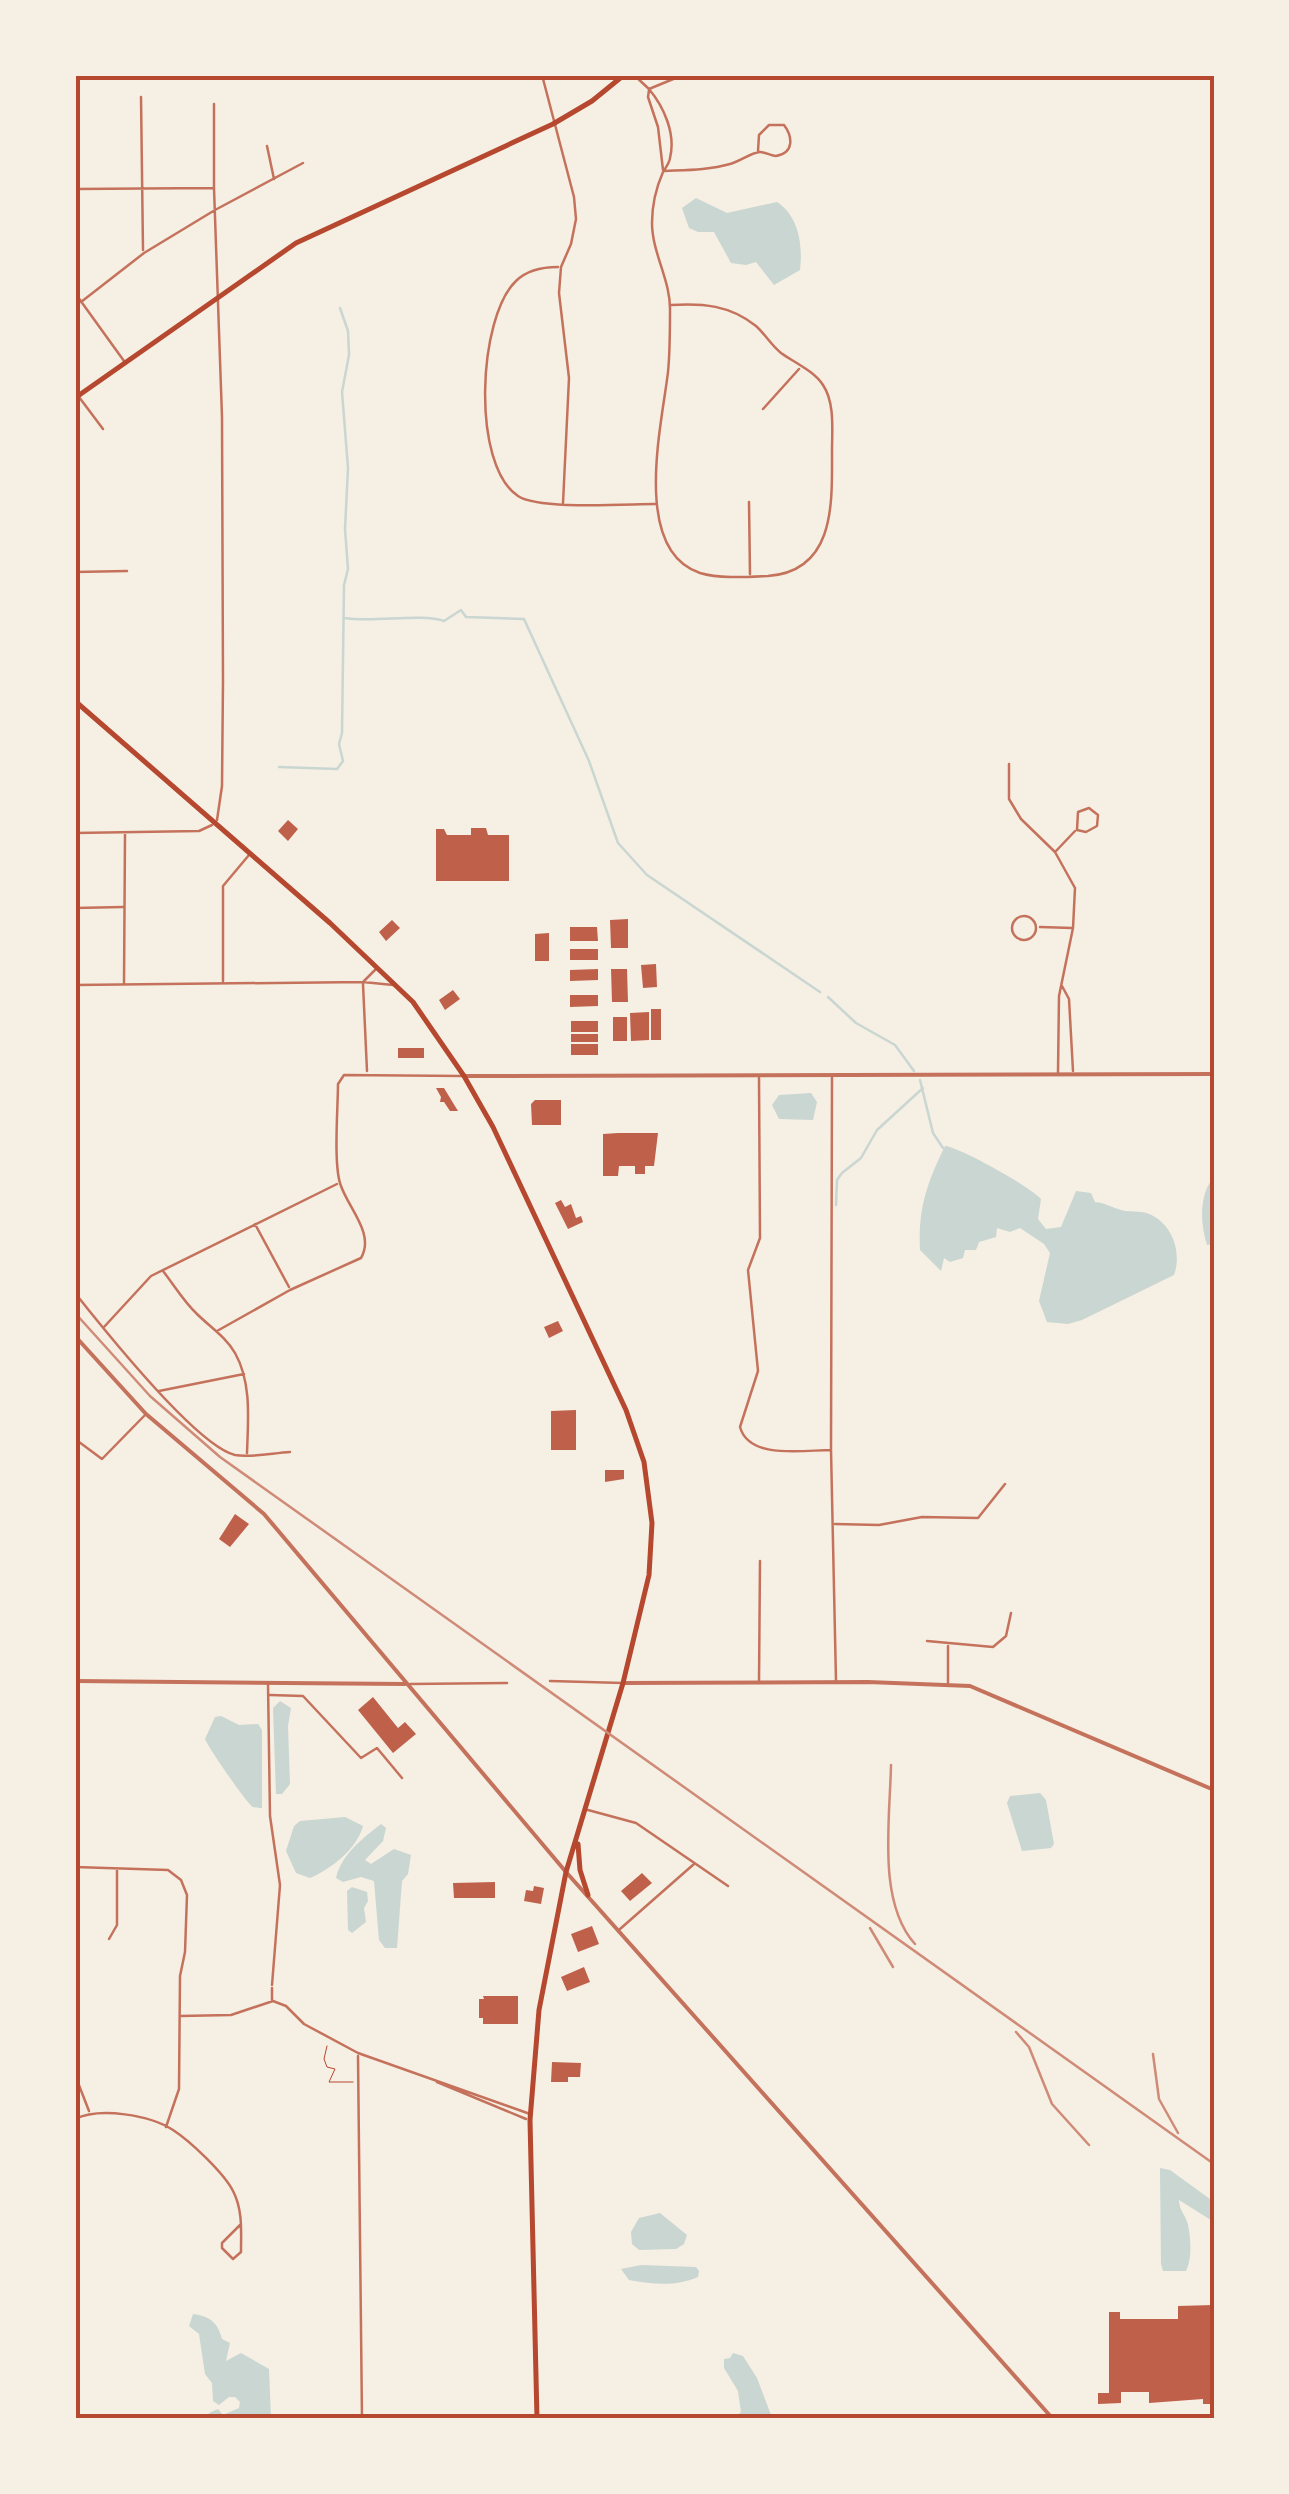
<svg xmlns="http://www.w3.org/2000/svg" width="1289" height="2494" font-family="'Public Sans',sans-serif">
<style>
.water{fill:#c9d6d2}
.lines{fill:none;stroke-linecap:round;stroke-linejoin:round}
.stream{stroke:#c9d6d2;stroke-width:2.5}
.building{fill:#bf614a}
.path{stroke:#b5482f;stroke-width:1}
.minor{stroke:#c5725c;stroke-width:2.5}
.tertiary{stroke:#c5725c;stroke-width:4}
.primary{stroke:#b5482f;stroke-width:5}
.rail{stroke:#cf8b77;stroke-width:2.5}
.neatline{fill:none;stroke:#b5482f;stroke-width:4}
</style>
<rect width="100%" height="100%" fill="#f6efe4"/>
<!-- water -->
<path class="water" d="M696 198 727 213 777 202C799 216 803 246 800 270L774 285 756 262 746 265 731 263 714 232H698L689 228 682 208Z
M811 1093 817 1102 813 1120 779 1119 772 1105 779 1095Z
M945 1146C959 1147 1031 1187 1041 1199L1038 1219 1046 1229 1061 1227 1076 1191 1091 1193 1095 1202C1104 1203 1109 1206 1118 1209 1128 1213 1140 1210 1149 1214 1173 1224 1182 1253 1174 1275L1082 1320 1068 1324 1047 1322 1039 1301 1050 1253 1044 1244 1020 1228 1010 1232 997 1228 996 1237 979 1242 976 1250H965L963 1258 950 1262 944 1258 941 1271 920 1250C918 1208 927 1183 945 1146Z
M1214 1177V1244L1207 1245C1200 1223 1199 1194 1214 1177Z
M280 1701 291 1708 288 1726 290 1784 282 1794H276L273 1708Z
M221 1716 239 1725 258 1724 262 1730V1808C259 1808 256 1808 253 1807 247 1804 208 1747 205 1739L215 1717Z
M1040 1793 1046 1800 1054 1844 1051 1848 1022 1851 1007 1803 1010 1796Z
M345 1817 363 1826C357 1849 331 1869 310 1878L296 1873 286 1851 294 1826 300 1821Z
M381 1824 386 1828 383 1841 365 1860 371 1864 394 1849 411 1855 408 1874 402 1881 397 1948H385L379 1940 374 1881 361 1877 343 1882 336 1878C341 1855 363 1838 381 1824Z
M352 1887 367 1892 368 1901 364 1908 366 1922 352 1933 348 1930 347 1891Z
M1160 2168 1170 2170 1214 2202V2222L1179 2200C1179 2211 1186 2215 1188 2225 1191 2239 1192 2259 1186 2271H1163L1161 2264Z
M660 2213 687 2235 684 2244 676 2249 639 2250 632 2244 631 2232 639 2218Z
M641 2265 696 2267 699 2271 698 2277C674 2287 654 2284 629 2280L621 2269Z
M193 2314C210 2316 218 2323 222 2339L230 2343 226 2361 241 2353 269 2369 271 2419H208L209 2413 218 2409 223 2415 239 2408 240 2402 235 2397H229L219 2405 213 2401 212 2383 205 2374 199 2334 189 2326Z
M733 2353 743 2356 757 2378 771 2415 767 2419H733L741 2412 738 2391 724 2368V2359L730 2358Z"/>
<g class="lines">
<!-- stream -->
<path class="stream" d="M344 618C373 623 421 613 444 621L461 610 466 617 524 619 589 761 618 843 647 875 820 992
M279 767 337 769 343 761 339 744 342 733 344 585 348 569 345 529 348 468 342 392 349 355 348 331 340 308
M828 997 856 1023 895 1045 914 1071
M920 1080 933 1133 943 1148
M836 1205 837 1180 842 1173 861 1158 877 1130 923 1088"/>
</g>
<!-- building -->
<path class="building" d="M288 820 298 829 288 841 278 831Z
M471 828H486L488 835H509V881H436V829H444L447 835H471Z
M628 919V948H611L610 920Z
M392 920 400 928 386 941 379 932Z
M570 927H597L598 941H570Z
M549 933V961H535V934Z
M570 949H598V960H570Z
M656 964 657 987 643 988 641 965Z
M598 969V980L570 981V970Z
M611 969H627L628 1002H612Z
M453 990 460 999 445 1010 439 1000Z
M570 995H598V1006L570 1007Z
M651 1009H661V1040H651Z
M649 1012V1040L631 1041 630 1013Z
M613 1017H627V1041H613Z
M571 1021H598V1032H571Z
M571 1034H598V1042H571Z
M571 1044H598V1055H571Z
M398 1048H424V1058H398Z
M436 1088H444L458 1111H450L444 1102H440L441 1097Z
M535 1100H561V1125H532L531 1104Z
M618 1133H658L654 1166H645V1174H635V1166H619L618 1176H603V1134Z
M561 1200 565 1207 571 1204 576 1218 581 1216 583 1222 568 1229 555 1203Z
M558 1321 563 1331 549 1338 544 1327Z
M576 1410V1450H551V1411Z
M605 1470H624V1479L605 1482Z
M235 1514 249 1524 230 1547 219 1539Z
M373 1697 398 1728 405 1722 416 1734 393 1753 358 1710Z
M642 1873 652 1883 630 1901 621 1891Z
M495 1882V1898H454L453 1883Z
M534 1886 544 1888 541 1904 524 1901 526 1890 533 1891Z
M592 1926 599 1944 578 1952 571 1934Z
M584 1967 590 1982 567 1991 561 1977Z
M483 1996H518V2024H483V2018H479V1999H484Z
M552 2062 581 2063 580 2077H568V2082H551Z
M1213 2305 1214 2404H1203V2399L1149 2403V2392H1121V2403L1098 2404V2393H1109V2312H1120V2319H1178V2306Z"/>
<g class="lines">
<!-- path -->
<path class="path" d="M327 2046 324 2059 327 2067 335 2069 329 2082H353"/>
<!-- minor -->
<path class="minor" d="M542 75 574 197 576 219 571 244 561 267 559 293 569 378 563 503
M634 75 649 89 683 75
M649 89C664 107 676 134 670 158 670 161 665 169 663 172 656 188 652 205 652 223 652 253 671 281 670 311 670 331 670 352 668 372 662 424 631 550 700 573 720 579 747 577 768 576 836 571 832 502 832 451 832 430 835 403 823 385 814 371 795 363 781 353 771 345 765 334 756 326 730 305 702 303 671 305
M649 90 648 97 658 127 663 170
M141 97 143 250
M214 104V188L222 417 223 681 222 786 217 820
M267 146 274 179
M665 171C687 170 709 170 730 164 739 162 752 152 760 152 766 152 771 156 776 156 794 153 793 137 784 125H769L759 135 758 151
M75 189 213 188
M558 267C544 267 527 270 516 281 478 317 471 465 518 496 538 510 627 504 655 504
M75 293 124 361
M81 302 144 253 215 210 303 163
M79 397 103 429
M763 409 799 369
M749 502 750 574
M75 572 127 571
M1009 764V799L1021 819 1055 852 1075 888 1073 928 1059 996 1058 1073
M1089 808 1098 815 1097 826 1086 832 1077 830 1078 812Z
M75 833 199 831 212 825
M1056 851 1075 831
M75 908 123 907
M1012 928a12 12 0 1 1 24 0a12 12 0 1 1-24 0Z
M1040 927 1072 928
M223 981V886L249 855
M364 981 376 969
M124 984 125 834
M363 984 367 1071
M75 985 363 982 393 985
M1062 986 1069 999 1073 1071
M832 1075 831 1450 836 1681
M759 1078 760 1238 748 1270 758 1371 740 1427C749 1460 804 1450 831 1450
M255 1224 289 1287
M163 1271C174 1285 184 1302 197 1314 210 1327 226 1337 235 1353 252 1383 248 1421 247 1453
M75 1293C102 1327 197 1446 235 1455 250 1458 273 1453 290 1452
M104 1327 151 1276 337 1184
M217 1331 290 1290 361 1258C375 1234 349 1209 341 1186 333 1166 338 1108 338 1084L344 1075 462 1076
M159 1391 244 1374
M75 1439 102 1459 146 1414
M835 1524 879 1525 922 1517 978 1518 1005 1484
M927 1641 993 1647 1006 1636 1011 1613
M948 1646V1683
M550 1681 623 1683
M759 1682 760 1561
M268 1684 270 1816 280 1885 272 1985
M410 1684 507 1683
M270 1695 303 1696 361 1758 377 1748 402 1778
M588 1810 636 1823 728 1886
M77 1866 78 1839
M75 1867 168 1870 181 1880 187 1895 185 1952 180 1976 179 2089 166 2127
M620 1929 694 1864
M109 1939 117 1925V1869
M272 1988V2001
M180 2016 231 2015 273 2001 286 2006 304 2024 358 2053 530 2114
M358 2056 362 2419
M75 2075 89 2111
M437 2082 526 2119
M75 2119C100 2107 150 2115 173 2130 190 2141 224 2173 233 2191 243 2210 241 2232 241 2252L233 2259 222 2248V2243L241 2224"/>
<!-- tertiary -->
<path class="tertiary" d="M464 1076 1214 1074
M75 1336 146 1414 264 1514 566 1872 1053 2419
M75 1681 405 1684
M623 1683 868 1682 970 1686 1214 1790"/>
<!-- primary -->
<path class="primary" d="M75 398 296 243 553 124 592 101 624 75
M75 701 330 923 413 1002 464 1076 493 1127 626 1410 644 1462 652 1523 649 1575 623 1683 566 1872 539 2010 530 2120 537 2419
M578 1844 580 1870 588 1895"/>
<!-- rail -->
<path class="rail" d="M75 1313 150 1396 220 1457 1214 2164
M891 1765C890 1820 877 1902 915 1944
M870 1928 893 1967
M1016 2032 1029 2047 1052 2104 1089 2145
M1153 2054 1159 2099 1178 2133"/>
</g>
<!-- border -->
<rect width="1289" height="2494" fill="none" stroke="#f6efe4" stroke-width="155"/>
<rect x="78" y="78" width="1134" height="2338" class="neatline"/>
</svg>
